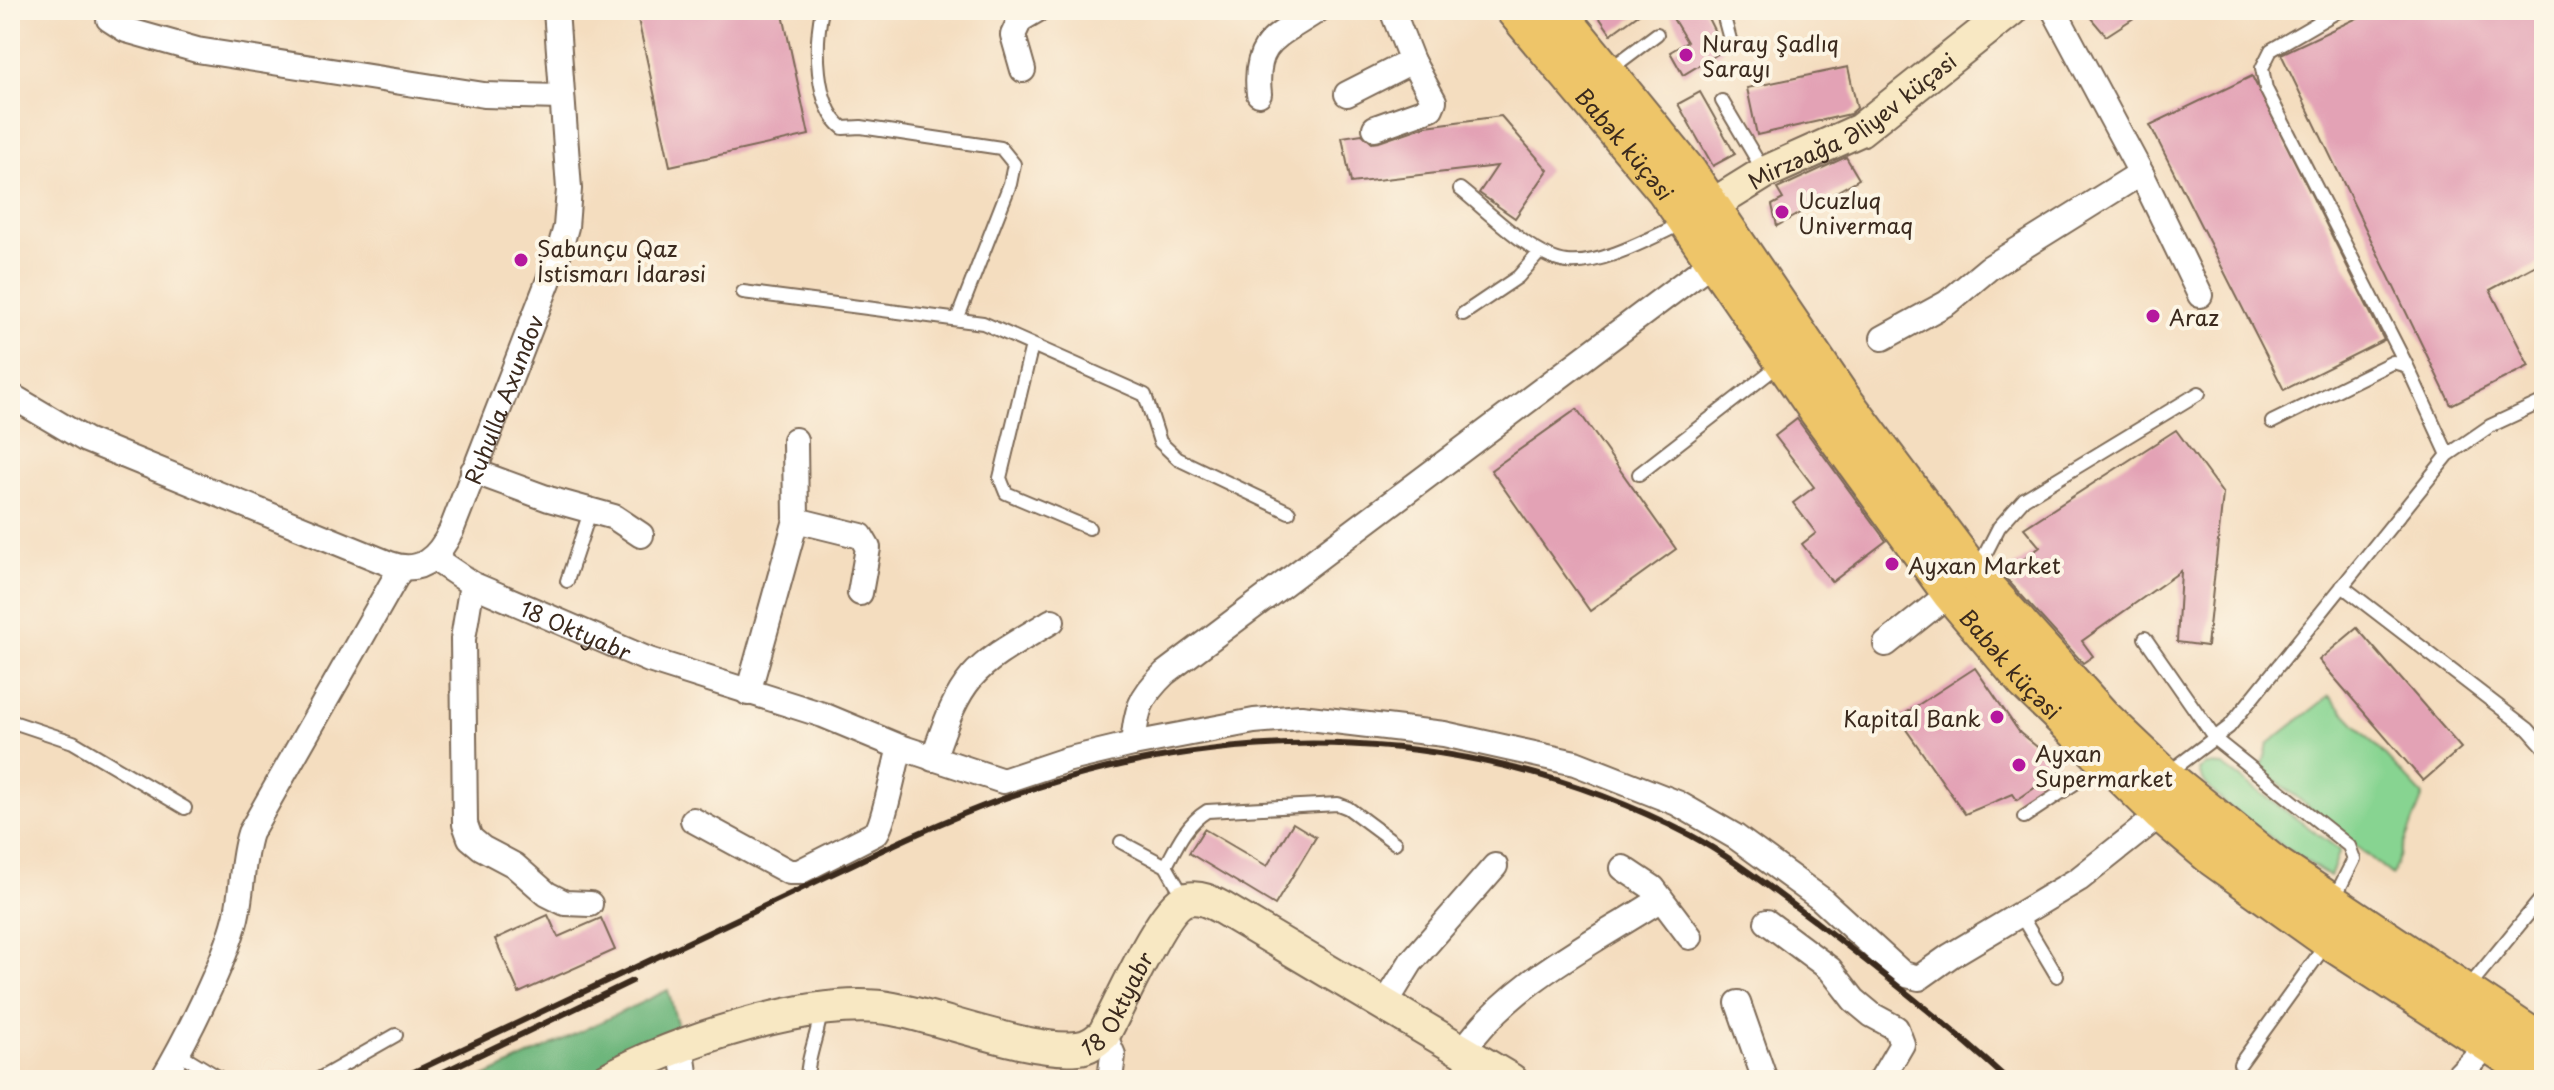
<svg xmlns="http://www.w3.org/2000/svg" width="2554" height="1090" font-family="'Playpen Sans',sans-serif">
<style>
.green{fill:#87d491;stroke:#617f58;stroke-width:2}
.forest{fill:#6db67b;stroke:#54704c;stroke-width:2}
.building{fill:#e3a2b5}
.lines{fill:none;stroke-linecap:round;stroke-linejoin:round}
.lane-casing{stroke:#7c6956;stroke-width:16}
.street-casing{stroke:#7c6956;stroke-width:28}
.secondary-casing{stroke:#7c6956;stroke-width:36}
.primary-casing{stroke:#7c6956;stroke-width:40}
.lane{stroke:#fff;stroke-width:12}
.street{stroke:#fff;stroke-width:24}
.secondary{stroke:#f8e8c3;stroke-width:32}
.primary{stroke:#eec569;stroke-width:36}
.rail{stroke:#3b2a1e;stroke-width:6}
.poi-dot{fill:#b5179e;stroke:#fcf5e5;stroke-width:3}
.labels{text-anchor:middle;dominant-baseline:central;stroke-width:8;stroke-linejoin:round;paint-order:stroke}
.poi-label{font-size:22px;fill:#3b2a1e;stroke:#fcf5e5;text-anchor:start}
.street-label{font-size:22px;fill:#3b2a1e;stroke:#fcf5e5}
</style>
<rect width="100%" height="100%" fill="#fcf5e5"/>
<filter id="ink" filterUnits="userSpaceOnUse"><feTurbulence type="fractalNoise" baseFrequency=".0125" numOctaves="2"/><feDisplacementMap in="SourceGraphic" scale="16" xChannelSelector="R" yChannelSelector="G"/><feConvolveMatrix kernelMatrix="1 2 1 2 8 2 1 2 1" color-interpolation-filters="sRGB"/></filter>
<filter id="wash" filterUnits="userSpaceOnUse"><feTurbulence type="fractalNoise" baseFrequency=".006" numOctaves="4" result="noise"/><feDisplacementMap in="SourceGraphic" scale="32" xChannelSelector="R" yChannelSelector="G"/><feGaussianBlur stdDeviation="1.8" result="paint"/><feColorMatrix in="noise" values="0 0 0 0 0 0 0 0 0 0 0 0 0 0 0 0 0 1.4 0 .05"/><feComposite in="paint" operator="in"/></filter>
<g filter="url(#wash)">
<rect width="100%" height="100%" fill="#f4ddbf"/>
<!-- green -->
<path class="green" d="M2329 696 2423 796 2392 875 2262 769 2268 744Z
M2206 765 2223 766 2340 850 2330 877C2302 857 2204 800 2199 770Z"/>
<!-- forest -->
<path class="forest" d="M668 990 678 1027 584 1080H478Z"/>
<g id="blocks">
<!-- building -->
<path class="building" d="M636 10H782L809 135 670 166Z
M1594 10H1644L1611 34Z
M1668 10H1704L1724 50 1683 75 1670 52 1687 42Z
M2084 10H2146L2106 36Z
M2374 10H2544V261L2490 290 2529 366 2451 405 2281 54Z
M1848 67 1857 108 1850 114 1757 135 1747 88Z
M2252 76 2384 340 2284 390 2150 125Z
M1700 92 1735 154 1713 166 1678 104Z
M1501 116 1548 170 1515 218 1479 193 1497 166 1351 183 1342 137 1362 134 1372 143 1379 142 1426 126Z
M1846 157 1859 179 1777 226 1772 205 1783 199 1777 189Z
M1577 409 1676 549 1590 611 1491 470Z
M1797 419 1886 541 1832 582 1802 544 1816 533 1793 503 1814 487 1775 436Z
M2176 430 2223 494 2207 646 2177 642 2181 571 2082 641 2093 656 2083 663 2003 575 2040 547 2024 528Z
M2357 628 2461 748 2423 781 2319 660Z
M1975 668 2020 733 2063 768 2017 800 2013 794 1965 814 1898 718Z
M1293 823 1316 837 1275 905 1189 853 1204 829 1267 866Z
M548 915 558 937 601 918 615 950 519 993 495 939Z"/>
</g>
</g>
<g filter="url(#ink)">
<use href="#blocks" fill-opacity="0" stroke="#7c6956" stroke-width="2"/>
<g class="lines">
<!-- lane casing -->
<g class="lane-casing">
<path id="lane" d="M822 10C815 43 814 105 843 128L861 127 1001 148 1014 164 1010 184 958 317
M1722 10 1732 47
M2340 10 2271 50 2262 68 2266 89 2407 366
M1609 70 1657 34
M1722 101 1763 170
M1460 189C1487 210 1533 258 1567 262 1602 266 1654 236 1685 222
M743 292 983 323 1145 395 1160 442 1178 459 1289 512
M1463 314 1518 277 1540 252
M1032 345 1000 478 1006 493 1089 528
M10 419 21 401
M2272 422 2393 362 2407 366 2448 455
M1639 474 1779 365
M1978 568 1999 527 2024 499 2199 393
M567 581 591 509
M2342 586 2528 729 2544 747
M2145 638 2216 740 2349 846 2354 859 2333 901
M10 721 73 742 185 808
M2167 774 2229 727 2448 455 2490 426 2544 401
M2024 817 2104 764
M1121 842 1166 866
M1185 899 1166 866C1177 845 1186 824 1207 811L1338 804 1348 808 1395 843
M2020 914 2057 976
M2467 989 2544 895
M177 1052 223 1080
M2240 1064 2327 943
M317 1080 396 1035
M808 1080C804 1066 820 1029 821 1010"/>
</g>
<!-- street casing -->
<g class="street-casing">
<g id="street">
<path d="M109 10V19L126 30 197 50 484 95 561 97"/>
<path d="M2054 10 2141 173 2200 295"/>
<path d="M1023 70 1013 35 1020 20 1037 10"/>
<path d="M1259 94C1253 40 1278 37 1318 10"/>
<path d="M1347 94 1412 61"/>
<path d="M1375 128 1431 108 1434 101 1412 61 1392 10"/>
<path d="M1883 338 1947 303 1989 268 2141 173"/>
<path id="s1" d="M10 395 86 440 390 564C420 575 438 558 451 531L557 259 566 227 569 189 556 10"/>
<path d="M473 471 549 499 614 517 641 535"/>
<path d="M796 520 861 536 868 548 860 593"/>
<path id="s2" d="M435 559 472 584 649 660 823 715 900 747 1003 781 1066 760 1133 744 1254 721 1301 717 1444 734 1575 763 1677 803 1736 837 1821 899 1903 974 1919 978 1950 956 2079 879 2161 814"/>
<path d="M472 584 463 639 465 824 470 838 482 848 514 865 547 894 565 903 590 904"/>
<path d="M1886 644 1950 593"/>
<path d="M748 693 796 520 795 440"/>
<path d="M1133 744C1137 709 1139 698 1165 673L1712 262"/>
<path d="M933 759C963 670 973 668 1052 621"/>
<path d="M693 820 789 872H799L876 833C884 823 895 765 900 747"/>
<path d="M1623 868 1653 888 1690 937"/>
<path d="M1767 922 1830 969 1854 1000 1872 1015 1896 1028 1902 1044 1881 1080"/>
<path d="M1738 1003 1765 1080"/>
<path d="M1384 1006 1411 962 1495 866"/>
<path d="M1104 1034 1113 1055 1110 1080"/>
<path d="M681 1044 686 1080"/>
<path d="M1463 1051C1510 982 1593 943 1661 899"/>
<path d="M162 1080C186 1040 225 962 236 918 243 889 241 861 250 833L401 568"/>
<path d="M2454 1080 2490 1043"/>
</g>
</g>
<!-- secondary casing -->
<g class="secondary-casing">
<g id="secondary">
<path id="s3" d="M1690 219 1764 173 1860 130 2011 10"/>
<path id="s4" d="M606 1080C672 1042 818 994 893 1009 942 1018 1031 1053 1078 1048 1089 1047 1096 1041 1104 1034 1119 1007 1163 905 1187 899 1200 896 1211 902 1222 908L1511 1080"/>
</g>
</g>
<!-- primary casing -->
<g class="primary-casing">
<g id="primary">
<path id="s5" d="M1514 10 1665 190 1818 412 1950 593 2024 681 2161 814 2213 858 2329 941 2544 1080"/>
<path d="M1556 10 1689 173 1840 395 1975 575 2102 716 2165 776 2274 864 2544 1044"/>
</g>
</g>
<!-- lane -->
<use href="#lane" class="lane"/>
<!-- street -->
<use href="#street" class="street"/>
<!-- secondary -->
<use href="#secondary" class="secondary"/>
<!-- primary -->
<use href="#primary" class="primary"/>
<!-- rail -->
<path class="rail" d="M397 1080C521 1021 645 962 769 904 846 868 924 827 1005 798 1233 718 1473 723 1690 835 1733 858 1775 892 1815 921 1881 972 1946 1023 2008 1080
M427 1080 632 981"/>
</g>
</g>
<!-- markers -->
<g class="poi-dot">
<circle cx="1686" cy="55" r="8"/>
<circle cx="1782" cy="212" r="8"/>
<circle cx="521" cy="260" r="8"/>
<circle cx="2153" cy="316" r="8"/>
<circle cx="1892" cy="564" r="8"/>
<circle cx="1997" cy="717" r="8"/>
<circle cx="2019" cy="765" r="8"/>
</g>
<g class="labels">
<!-- poi labels -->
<g class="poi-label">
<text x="1702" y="42">Nuray Şadlıq<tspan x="1702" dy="25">Sarayı</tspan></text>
<text x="1798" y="199">Ucuzluq<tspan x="1798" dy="25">Univermaq</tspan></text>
<text x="537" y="247">Sabunçu Qaz<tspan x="537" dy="25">İstismarı İdarəsi</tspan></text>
<text x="2169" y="316">Araz</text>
<text x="1908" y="564">Ayxan Market</text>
<text x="1981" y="717" text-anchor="end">Kapital Bank</text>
<text x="2035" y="752">Ayxan<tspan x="2035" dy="25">Supermarket</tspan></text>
</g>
<!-- street labels -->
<g class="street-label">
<text stroke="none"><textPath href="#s3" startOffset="190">Mirzəağa Əliyev küçəsi</textPath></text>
<text stroke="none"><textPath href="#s5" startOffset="174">Babək küçəsi</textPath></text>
<text stroke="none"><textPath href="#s1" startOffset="636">Ruhulla Axundov</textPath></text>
<text stroke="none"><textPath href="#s2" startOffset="158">18 Oktyabr</textPath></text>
<text stroke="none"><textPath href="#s5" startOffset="822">Babək küçəsi</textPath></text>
<text stroke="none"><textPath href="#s4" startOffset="552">18 Oktyabr</textPath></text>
</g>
</g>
<!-- margin -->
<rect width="2554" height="1090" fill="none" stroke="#fcf5e5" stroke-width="40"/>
</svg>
